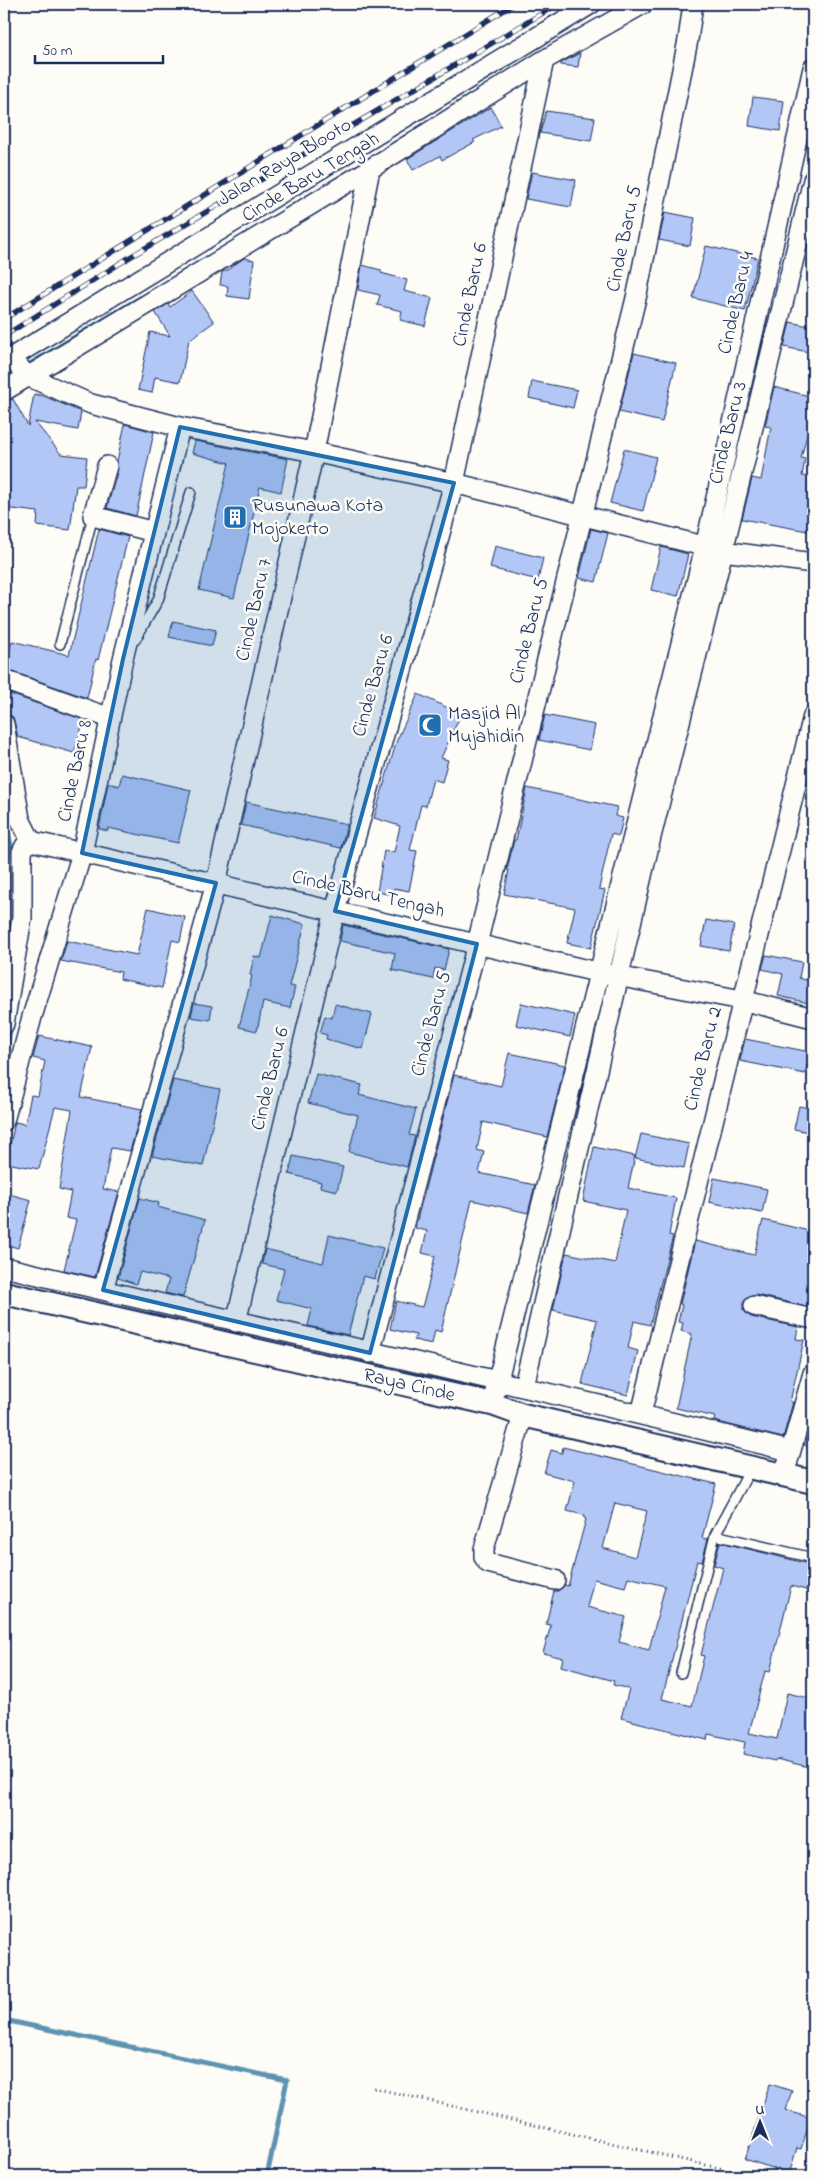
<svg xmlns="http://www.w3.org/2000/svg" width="817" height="2180" font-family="'Indie Flower',sans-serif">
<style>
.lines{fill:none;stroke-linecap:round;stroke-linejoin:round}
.stream{stroke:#5c93b0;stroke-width:5}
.building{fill:#b3c7f6;stroke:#1b2f5e;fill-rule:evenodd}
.service-casing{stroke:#1b2f5e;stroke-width:12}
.minor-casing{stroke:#1b2f5e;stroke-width:22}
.tertiary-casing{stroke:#1b2f5e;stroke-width:26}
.path{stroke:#1b2f5e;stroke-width:3;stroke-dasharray:1 4;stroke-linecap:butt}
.service{stroke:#fdfcf7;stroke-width:9}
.minor{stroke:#fdfcf7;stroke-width:19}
.tertiary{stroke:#fdfcf7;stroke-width:22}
.rail-casing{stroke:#1b2f5e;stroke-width:5.5}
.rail{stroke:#fdfcf7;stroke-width:4;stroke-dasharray:11;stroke-linecap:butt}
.marked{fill:#1f6fb2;fill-opacity:0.2;stroke:#1f6fb2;stroke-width:4;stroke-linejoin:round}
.labels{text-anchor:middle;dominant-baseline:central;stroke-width:5;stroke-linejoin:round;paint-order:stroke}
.street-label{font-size:20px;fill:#1b2f5e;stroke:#fdfcf7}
.poi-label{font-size:20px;fill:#1b2f5e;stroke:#fdfcf7;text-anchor:start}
</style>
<rect width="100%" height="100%" fill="#fdfcf7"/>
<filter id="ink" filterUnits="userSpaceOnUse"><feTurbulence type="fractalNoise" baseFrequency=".02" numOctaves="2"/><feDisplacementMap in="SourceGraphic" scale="10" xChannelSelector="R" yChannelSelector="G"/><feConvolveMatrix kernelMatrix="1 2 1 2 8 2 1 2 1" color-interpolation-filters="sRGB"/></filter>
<g filter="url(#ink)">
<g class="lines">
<!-- stream -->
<path class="stream" d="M25 367 140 298
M4 815 14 858
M4 1061 11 1025
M4 2020 287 2080 267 2176"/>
</g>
<!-- building -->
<path class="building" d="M580 53 578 67 561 65V63Z
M753 97 784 101 780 131 749 126Z
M491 107 501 126 473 140 475 142 442 160 440 156 413 170 407 159Z
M546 111 595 118 591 141 540 133Z
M532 172 576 180 571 207 526 199Z
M665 212 695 218 690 246 659 240Z
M706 246 758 258 745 311 693 298Z
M244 258 254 260 249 299 227 296 228 286 220 285 222 272 230 269 231 267Z
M362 265 381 270V273L407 280 404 291 432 298 425 326 400 320 402 311 377 305 380 295 358 290Z
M192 291 214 322 189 340 180 382 155 377 152 393 138 390 150 332 170 336 155 312 168 304 170 307Z
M790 322 813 327V353L784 347Z
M634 353 676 363 662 422 619 412Z
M532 381 577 390 573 408 529 398Z
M774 387 813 397V412L801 458 805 459 802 476 813 477V532L742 519 752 478 761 480 771 427 765 426Z
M34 394 44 396 81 412 78 430 35 422 61 454 87 457 84 486H76L70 530 37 526 38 512 4 508V404L13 399 28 426Z
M125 424 154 432 136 516 107 508 118 469 117 461Z
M195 441 288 459 281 492 260 487 234 598 199 590 229 463 192 453Z
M624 449 656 457 643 511 610 503Z
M99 529 128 537 98 660 96 659 87 698 5 669 12 641 69 655Z
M591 529 608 533 596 582 579 578Z
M495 546 543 558 538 580 490 568Z
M661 547 688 554 678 596 651 590Z
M173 621 216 630 212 646 169 637Z
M4 692 84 720 74 753 18 737 13 717 5 713Z
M418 694 461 714 441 758 448 760 442 782 433 779 426 806 421 805 410 850 417 851 409 891 394 888 393 895 377 892 384 851 394 852 400 826 374 818 397 740Z
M545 715 595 725 590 750 539 740Z
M122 774 191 790 178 843 108 828V831L99 829 108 783 119 786Z
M527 788 617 807 615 816 623 818 619 836 611 834 599 889 605 890 591 948 567 943 575 908 504 894 509 870H507L514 840H516Z
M246 802 347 824 341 848 241 825Z
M148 908 185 917 180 942 172 940 162 988 120 979 121 972 61 961 67 941 137 955Z
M272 915 305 924 289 986 295 987 290 1008 263 1002 257 1031 239 1027 252 976 250 975 254 956 261 958Z
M706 920 734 925 729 951 701 946Z
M343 925 449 949 444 970 435 968 433 979 392 970 395 953 340 941Z
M766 955 802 962 799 978 813 982V1004L778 996 783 974 762 969Z
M194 1003 212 1006 210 1020 191 1017Z
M521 1003 575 1015 570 1037 516 1025Z
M335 1004 372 1014 363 1049 326 1039 327 1035 320 1033 325 1016 332 1018Z
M39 1036 92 1047 81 1097 142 1109 130 1151 111 1148 103 1189 119 1192 95 1277 64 1270 76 1220 66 1218 71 1192 59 1189 72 1110 55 1107 39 1169 6 1163 15 1122 25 1124 31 1095 38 1096 45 1061 33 1058Z
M745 1039 810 1052 805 1074 740 1061Z
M509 1053 565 1065 547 1137 483 1122 477 1150 484 1152 479 1173 535 1185 528 1213 472 1200 441 1332 435 1330 432 1344 414 1340 416 1335 390 1329 396 1301 422 1307 428 1286 435 1256 422 1253 427 1231 415 1228 454 1075 501 1086Z
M316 1074 362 1085 359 1095 416 1109 409 1135 415 1136 407 1167 349 1152 358 1115 308 1103Z
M173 1080 220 1089 203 1166 152 1156Z
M799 1106 813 1109V1133L794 1129Z
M641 1134 689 1144 684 1168 635 1158Z
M594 1147 635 1156 628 1188 676 1198 669 1235 673 1236 650 1325 634 1321 628 1348 638 1351 628 1395 582 1384 597 1320 553 1310 566 1253 615 1263 626 1210 583 1201Z
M293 1156 343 1167 337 1191 320 1187 321 1182 289 1174Z
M714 1178 767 1189 762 1213 709 1202Z
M9 1194 31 1200 18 1248 4 1244V1214Z
M140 1198 159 1203 158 1207 205 1220 183 1297 165 1293 169 1279 140 1272 136 1284 118 1278Z
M763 1220 813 1232V1308L756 1295 746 1298 743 1304V1310L751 1317 798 1327 796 1339 804 1340 790 1402H793L783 1438 714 1421 715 1417 676 1408 692 1334 681 1331 683 1323 678 1322 682 1305 680 1304 695 1241 754 1255Z
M329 1235 383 1248 375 1279 363 1276 348 1335 308 1326 312 1309 276 1300 284 1269 262 1264 265 1249 323 1263Z
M813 1413V1447L804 1445Z
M563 1447 716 1484 702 1538 708 1539 702 1562 697 1561 662 1699 692 1706 704 1656 701 1655 723 1568 714 1565 720 1542 813 1565V1592L791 1586 770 1672 765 1671 749 1733 777 1739 787 1693 813 1699V1768L776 1759 775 1761 743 1754 745 1742 708 1734 707 1740 621 1718 629 1689 613 1685 614 1681 561 1666 563 1658 543 1653 551 1625 546 1624 554 1591H558L565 1585 568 1586 586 1519 584 1518V1515L567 1511 575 1481 544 1473 551 1450 562 1453ZM615 1503 647 1511 635 1557 603 1548ZM628 1577 665 1586 649 1650 619 1642 626 1617 587 1607 594 1579 625 1587Z
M770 2084 792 2091 785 2110 811 2118 801 2149 797 2148 789 2174 745 2159Z"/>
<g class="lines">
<!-- service casing -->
<g class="service-casing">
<path id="service" d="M135 640 158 600 191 492
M60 644 93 516
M715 1535 813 1558
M681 1673 715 1535 751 1468"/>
</g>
<!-- minor casing -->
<g class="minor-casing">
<path id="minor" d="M11 357 27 376 91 404 180 427 314 452 454 483 723 551 813 563
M4 362 591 4
M4 391 370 169 544 60 643 4
M107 466 93 516 154 532
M4 680 110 718
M4 724 20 819 31 841 601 973 742 1000 813 1018
M4 1024 22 918V852L25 846 31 841
M4 1121 32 1017 82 853 123 659 180 427
M4 1267C266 1329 529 1386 790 1451
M103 1290 216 883 314 452 370 169
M754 1306 813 1319
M236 1322 335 911 454 483 544 60
M370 1353 477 944 637 294 688 40 693 4
M524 1386 651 837 723 551 813 180
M492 1404 705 547 813 68
M641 1414 813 716
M523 1415 484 1549V1557L488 1563 555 1580
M784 1475 813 1373"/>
</g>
<!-- tertiary casing -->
<g class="tertiary-casing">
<path id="tertiary" d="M4 1293 492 1404 523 1415 813 1482"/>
</g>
<!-- path -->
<path class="path" d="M374 2088 753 2176"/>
<!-- service -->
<use href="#service" class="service"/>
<!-- minor -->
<use href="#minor" class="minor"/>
<!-- tertiary -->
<use href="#tertiary" class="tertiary"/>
<!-- rail casing -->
<g class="rail-casing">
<path id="rail" d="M4 319 514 4
M4 336 130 257 558 4"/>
</g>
<!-- rail -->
<use href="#rail" class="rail"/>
</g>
</g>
<!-- marked area -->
<path class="marked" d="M180 427 454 483 335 911 477 944 370 1353 103 1290 216 883 82 853 123 659Z"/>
<!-- icons -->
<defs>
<g id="building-square" transform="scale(1.25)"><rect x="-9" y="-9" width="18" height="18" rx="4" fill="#1f6fb2" stroke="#fdfcf7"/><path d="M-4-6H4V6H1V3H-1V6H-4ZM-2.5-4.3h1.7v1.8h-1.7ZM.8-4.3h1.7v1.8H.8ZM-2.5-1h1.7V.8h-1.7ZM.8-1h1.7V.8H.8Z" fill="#fff"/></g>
<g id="mosque-square" transform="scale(1.25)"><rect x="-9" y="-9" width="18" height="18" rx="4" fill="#1f6fb2" stroke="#fdfcf7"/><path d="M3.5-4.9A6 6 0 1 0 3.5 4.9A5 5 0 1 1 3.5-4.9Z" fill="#fff"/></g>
</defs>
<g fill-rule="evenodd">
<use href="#building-square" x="235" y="517"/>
<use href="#mosque-square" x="430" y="725"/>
</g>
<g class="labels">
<!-- street labels -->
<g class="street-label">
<text transform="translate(285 163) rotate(-31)">Jalan Raya Blooto</text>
<text transform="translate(311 178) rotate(-31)">Cinde Baru Tengah</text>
<text transform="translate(625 239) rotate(-78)">Cinde Baru 5</text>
<text transform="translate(471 295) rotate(-78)">Cinde Baru 6</text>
<text transform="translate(737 303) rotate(-77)">Cinde Baru 4</text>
<text transform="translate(729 433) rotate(-76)">Cinde Baru 3</text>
<text transform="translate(255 610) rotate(-77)">Cinde Baru 7</text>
<text transform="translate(530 631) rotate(-76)">Cinde Baru 5</text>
<text transform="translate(374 686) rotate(-74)">Cinde Baru 6</text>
<text transform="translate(76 771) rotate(-78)">Cinde Baru 8</text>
<text transform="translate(368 895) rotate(13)">Cinde Baru Tengah</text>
<text transform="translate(432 1024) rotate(-75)">Cinde Baru 5</text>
<text transform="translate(704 1059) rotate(-76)">Cinde Baru 2</text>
<text transform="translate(271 1079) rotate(-76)">Cinde Baru 6</text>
<text transform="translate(409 1386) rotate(13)">Raya Cinde</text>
</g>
<!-- poi labels -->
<g class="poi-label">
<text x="252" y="506">Rusunawa Kota<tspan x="252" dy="23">Mojokerto</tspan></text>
<text x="448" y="714">Masjid Al<tspan x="448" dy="23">Mujahidin</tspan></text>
</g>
</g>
<!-- margin -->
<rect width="817" height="2180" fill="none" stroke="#fdfcf7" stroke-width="20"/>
<rect x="10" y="10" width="797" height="2160" fill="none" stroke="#1b2f5e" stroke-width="2" filter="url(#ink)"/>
<!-- north arrow -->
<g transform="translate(760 2122)" stroke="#fdfcf7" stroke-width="4" paint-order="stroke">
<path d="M0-4L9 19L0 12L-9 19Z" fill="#1b2f5e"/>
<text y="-8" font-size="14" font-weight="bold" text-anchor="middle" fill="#1b2f5e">U</text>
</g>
<!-- scale -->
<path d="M35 55v8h128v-8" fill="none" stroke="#1b2f5e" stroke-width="2.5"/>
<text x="42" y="55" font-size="15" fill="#1b2f5e" stroke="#fdfcf7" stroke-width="4" paint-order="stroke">50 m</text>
</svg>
